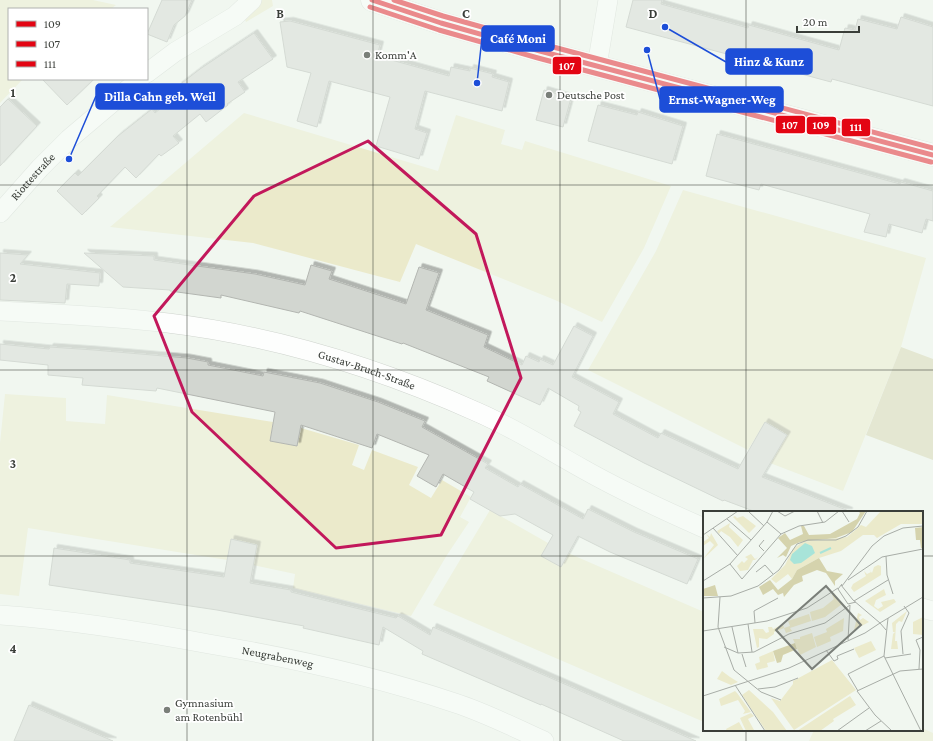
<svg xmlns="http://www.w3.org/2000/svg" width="933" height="741" font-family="'Crimson Pro',serif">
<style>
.green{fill:#ebeacb}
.forest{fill:#d5d3ad}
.building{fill:#d2d6d0;stroke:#b3b6b1;filter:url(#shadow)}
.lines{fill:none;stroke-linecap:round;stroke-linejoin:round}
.minor-casing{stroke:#cfd4ce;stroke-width:20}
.secondary-casing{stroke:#cfd4ce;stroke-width:23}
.minor{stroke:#fdfefd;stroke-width:19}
.secondary{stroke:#fdfefd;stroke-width:22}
.bus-1-casing{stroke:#fff;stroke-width:8}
.bus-2-casing{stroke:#fff;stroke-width:8}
.bus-3-casing{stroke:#fff;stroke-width:8}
.bus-1{stroke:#e30513;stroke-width:5}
.bus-2{stroke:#e30513;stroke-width:5}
.bus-3{stroke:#e30513;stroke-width:5}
.marked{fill:none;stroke:#c2185b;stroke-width:3;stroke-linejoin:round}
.grid{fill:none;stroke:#3a3e39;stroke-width:1;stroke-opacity:0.55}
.poi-dot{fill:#7a7f79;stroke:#fff;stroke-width:1.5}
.labels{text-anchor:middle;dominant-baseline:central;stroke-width:3.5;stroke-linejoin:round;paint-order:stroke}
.poi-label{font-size:12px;fill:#3a3e39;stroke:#fff;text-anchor:start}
.street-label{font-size:12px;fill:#3a3e39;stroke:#fff}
.inset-river{fill:none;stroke:#a8e4d9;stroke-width:2}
.inset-road{fill:none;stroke:#a8ada7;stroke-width:1}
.view{fill:#7a7f79;fill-opacity:0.15;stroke:#7a7f79;stroke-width:2}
.inset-edge{fill:none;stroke:#3a3e39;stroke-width:2}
.grid-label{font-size:13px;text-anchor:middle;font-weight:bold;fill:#3a3e39;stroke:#fff;stroke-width:3.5;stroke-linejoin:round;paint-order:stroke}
.leader{fill:none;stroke:#1d4ed8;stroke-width:1.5}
.callout-dot{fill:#1d4ed8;stroke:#fff;stroke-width:1.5}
.callout{fill:#1d4ed8;stroke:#1d4ed8;stroke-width:1.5}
.callout-label{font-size:13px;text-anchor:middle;font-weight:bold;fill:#fff}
.line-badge{stroke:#fff;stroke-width:1.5}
.badge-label{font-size:11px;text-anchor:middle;font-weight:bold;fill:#fff}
</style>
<defs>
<filter id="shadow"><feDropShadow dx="3.5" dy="-3.5" stdDeviation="0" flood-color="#0004"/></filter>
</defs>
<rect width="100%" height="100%" fill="#f1f7f0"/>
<!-- green -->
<path class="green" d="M0 0H93L116 5 111 9H9V79H23L0 103Z
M261 0H272L273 6 246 22 244 17Z
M244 113 438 171 456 115 505 130 501 144 522 150 525 141 671 186 644 248 602 322 555 300 416 244 400 282 253 243 110 227Z
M683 190 926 258 901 347 843 491 770 463 765 422 748 450 588 370 656 251Z
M5 394 66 398V421L105 424 107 395 273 422 270 441 297 446 301 428 359 445 352 465 364 470 372 450 418 467 409 485 431 498 442 480 471 497 460 517 469 522 447 555 411 616 293 588 295 574 253 565 256 545 231 539 227 560 28 528 19 596 0 594V443Z
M490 510 548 543 568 553 704 612V722L433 605Z
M922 728 933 733V741H809L814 730H922Z"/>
<!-- forest -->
<path class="forest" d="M901 347 933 359V460L866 435Z"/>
<!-- building -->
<path class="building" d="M162 0H192L185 16 174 25 167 42 147 34Z
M633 0H662L661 4 686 11 748 28 749 25 839 50 845 28 855 30 858 19 897 29 901 17 933 27V106L832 79 831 82 626 27Z
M290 21 380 45 377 56 449 76 451 67 470 71V68L493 74 492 77 509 82 502 111 425 91 415 129 427 133 419 159 376 146 390 97 329 81 317 127 297 121 311 73 287 67 280 22Z
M254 33 273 59 238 82 245 92 227 104 228 105 206 122 200 114 173 136 179 143 161 156 159 154 136 178 125 167 97 196 99 198 82 215 57 191 75 173 78 176 118 136 152 109 155 113 182 91 178 86 200 69Z
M42 79H94L67 105Z
M544 90 571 98 563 127 536 120Z
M8 99 37 126 0 166V107Z
M598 105 637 115 638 112 683 126 672 164 588 141Z
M717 134 900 184 901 182 933 191V221L926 219 922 233 889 224 886 237 864 232 870 214 761 184 759 190 706 176Z
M0 253 28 255 20 264 100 273 99 286 67 284 65 303 0 300Z
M84 253 154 256V260L255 274 305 285 311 265 332 271 329 279 406 304 419 267 439 273 426 310 488 335 484 347 522 365 526 356 539 362 540 359 553 365 574 326 593 336 572 377 619 402 613 414 658 438 661 433 738 469 765 422 787 435 762 477 849 511V512H756L724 500 723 501 644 463 574 426 581 412 578 410 579 406 548 388 540 405 487 381 489 377 403 343 402 344 300 311 299 313 221 295V298L170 291V290L123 287Z
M0 344 49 349 50 347 94 350 187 358 208 362V365L263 376 264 372 320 383 378 402 425 421 422 427 488 464 485 468 518 487 520 484 583 519 588 509 634 532 698 559 687 584 610 552 578 536 561 567 541 556 553 535 515 514 500 516 470 499 474 492 443 474 436 487 417 476 429 455 377 434 372 448 301 425 297 446 270 441 275 412 157 388 156 391 82 385 83 378 48 375V365L0 360Z
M231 539 257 545 250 583 291 590V592L396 618 398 616 430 635 433 627 696 741H624L541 704V705L422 654 423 651 383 627 379 645 303 628 304 626 217 610 49 585 54 548 130 560V563L224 577Z
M29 705 113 741H14Z"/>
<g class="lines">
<!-- minor casing -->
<g class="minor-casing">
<g id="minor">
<path d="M597 66 608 0"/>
<path d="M147 73 175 52 235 16 252 0"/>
<path id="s1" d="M0 213 40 168 69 139 140 79"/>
<path id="s2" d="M0 311C56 314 113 316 168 323 275 336 379 368 477 412 514 428 547 449 583 469 622 491 663 510 704 528"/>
<path d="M922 608 933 611"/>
<path id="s3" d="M0 615C70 620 140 631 209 644 292 658 375 676 455 703 486 713 515 728 544 741"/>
</g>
</g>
<!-- secondary casing -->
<g class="secondary-casing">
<path id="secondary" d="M372 0 441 23 540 51 933 155"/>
</g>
<!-- minor -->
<use href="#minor" class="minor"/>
<!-- secondary -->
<use href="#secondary" class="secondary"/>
<!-- bus-1 casing -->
<g class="bus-1-casing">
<path id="bus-1" d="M372 0 441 23 540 51 933 155"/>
</g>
<!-- bus-2 casing -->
<g class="bus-2-casing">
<path id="bus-2" d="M370 7 439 30 538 58 931 162"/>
</g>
<!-- bus-3 casing -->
<g class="bus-3-casing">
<path id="bus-3" d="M394 0 443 16 542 44 933 148"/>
</g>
<!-- bus-1 -->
<use href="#bus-1" class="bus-1"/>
<!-- bus-2 -->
<use href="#bus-2" class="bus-2"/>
<!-- bus-3 -->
<use href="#bus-3" class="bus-3"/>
</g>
<!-- marked area -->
<path d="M0 0H933V741H0ZM368 141 476 234 521 378 441 535 336 548 192 412 154 316 254 196Z" fill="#f1f7f0" fill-opacity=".55" fill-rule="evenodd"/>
<path class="marked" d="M368 141 476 234 521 378 441 535 336 548 192 412 154 316 254 196Z"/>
<!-- grid -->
<path class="grid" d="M187 0V741M373 0V741M560 0V741M746 0V512M0 185H933M0 370H933M0 556H704M922 556H933M746 730V741"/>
<!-- markers -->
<g class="poi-dot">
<circle cx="367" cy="55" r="4"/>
<circle cx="549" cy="95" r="4"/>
<circle cx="167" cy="710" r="4"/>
</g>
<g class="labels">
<!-- poi labels -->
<g class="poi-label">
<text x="375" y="55">Komm'A</text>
<text x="557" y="95">Deutsche Post</text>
<text x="175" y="703">Gymnasium<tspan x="175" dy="14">am Rotenbühl</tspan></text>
</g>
<!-- street labels -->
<g class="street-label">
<text stroke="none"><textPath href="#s1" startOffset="49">Riottestraße</textPath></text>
<text stroke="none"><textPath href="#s2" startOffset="373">Gustav-Bruch-Straße</textPath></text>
<text stroke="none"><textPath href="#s3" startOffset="281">Neugrabenweg</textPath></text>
</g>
</g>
<!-- overview -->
<g transform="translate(703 511)">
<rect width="220" height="220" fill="#f1f7f0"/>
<path d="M178 0H220V13H198L174 27 171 24H160L138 40 116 47 94 59 89 68 85 63 73 72 68 68 82 54 90 38 99 31 144 26 158 14 163 16ZM32 5 34 7 40 5 53 15 46 22 30 6ZM27 12 26 16 40 29 35 36 27 26 18 20 16 23 14 20ZM8 22 15 34 0 48 11 34 7 30 0 35V31L6 27 3 23 7 26ZM48 43 52 48 55 46 52 49H50L45 59 37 60 34 55 39 50 41 52 45 48 42 46ZM175 54 178 55V64L151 81 148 77 150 73 163 65 161 60 164 63 168 61 164 55 169 62 171 56ZM181 78 183 84 173 89 171 95 175 98 180 95 178 91 191 88 193 91 177 101 162 90ZM131 82 139 93 122 106 109 110 107 101 120 97 131 88 129 84ZM204 100 199 111 196 110 193 113 192 130H194L195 138H188L190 123 192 121H190L189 112ZM155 102 159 104 156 106 157 109 160 107 166 111 151 119ZM106 103 108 110 87 117 89 120 83 122 81 117 71 121V123L64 128 56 127V136L54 137 50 118H60L63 122 66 121 65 116H69L70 118 80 113 81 117 87 115 85 110ZM220 106V124L210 123V111ZM141 107 140 120 127 126 128 130 114 136 111 126 124 121 123 118ZM109 122 113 136 97 144 90 128H97V126ZM168 130 173 139 156 147 151 137ZM70 140 72 150 64 152 65 156 54 159 52 153 57 151 56 146ZM129 149 153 179 91 219 68 187 77 190 90 173V170ZM19 160 27 166 35 171 28 174 14 168ZM46 179 70 201 84 220H63L39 184ZM32 180 34 182 48 201 40 203 42 200 35 189 18 195 16 188ZM147 185 153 194 130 208 131 210 117 220H94ZM48 202 51 205 45 208 51 219 43 220 37 207ZM36 211 41 220H24L23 218Z" fill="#ebeacb"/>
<path d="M155 0H163L149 21 133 27 97 31 88 35 83 46 80 44 74 47 84 37 75 27 82 22 87 29 100 23 98 15H101L106 24 127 23 154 8 157 2ZM220 16V37H218L217 29H213L212 17ZM116 47 124 60 140 63 132 70V75L123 62 114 59 99 65 100 70 91 74 81 86 80 82 75 84 70 78 60 84 56 76 67 69 75 79 89 68 94 59ZM12 74 15 85H0V78ZM92 132 94 138 80 144 78 151 74 152 70 140Z" fill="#d5d3ad"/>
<path d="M102 32 109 35 112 42 98 52 91 53 87 49 89 43Z" fill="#a8e4d9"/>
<path class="inset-river" d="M117 42 128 37"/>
<path class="inset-road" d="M45 0 61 15M74 0 82 5 92 0M114 0 120 12M139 0 146 11M24 8 48 29M64 11 78 23M10 17 35 45M0 24 35 0M61 40 56 35 61 29M183 45 184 64 190 83M27 53 39 68 78 23 96 15 122 11 136 0M53 61 62 54 70 63M145 69 179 46 220 38M0 70 27 53 64 11 70 0M139 73 135 78 145 93 153 91M139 75 169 35 181 25 200 17 220 15M17 86 15 116 31 159 58 181 78 189M0 87 28 85 55 75 76 59 94 33 105 29H133L143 25 155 16 164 0M151 90 185 69M185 107 181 145 218 220M52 112 51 100 75 87M45 113 49 141M29 116 35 142M183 119 177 112 220 86M0 120 64 110 104 97 135 77M145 129 147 94M21 136 35 142 51 141 86 123 122 112 147 94M123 139 131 150 135 148 134 145 151 138M39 143 43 156M200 143 198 120 206 102 201 95M182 147 208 143M216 158 217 139 213 129 220 126M32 174 62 220M55 178 72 176 95 167M155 180 145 163 181 145M0 185 86 157 162 122 177 112 150 89 138 74M134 220 166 197M162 220 178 210M189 220 172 204 154 180 197 160 220 158"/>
<path class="view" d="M123 75 158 114 109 158 73 119Z"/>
<rect width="220" height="220" class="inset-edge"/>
</g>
<g class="grid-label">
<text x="280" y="18">B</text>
<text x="466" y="18">C</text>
<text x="653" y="18">D</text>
<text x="13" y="97">1</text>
<text x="13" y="282">2</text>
<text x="13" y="468">3</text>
<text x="13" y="653">4</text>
</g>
<!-- callouts -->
<path class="leader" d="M477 83L482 38M665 27L726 62M69 159L96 96M647 50L660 99"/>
<g class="callout-dot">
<circle cx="477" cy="83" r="4"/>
<circle cx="665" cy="27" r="4"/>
<circle cx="69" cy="159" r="4"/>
<circle cx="647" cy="50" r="4"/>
</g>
<g class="callout">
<rect x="482" y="26" width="72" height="25" rx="4"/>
<rect x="726" y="49" width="86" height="25" rx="4"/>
<rect x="96" y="84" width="128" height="25" rx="4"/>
<rect x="660" y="87" width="123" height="25" rx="4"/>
</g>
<g class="callout-label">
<text x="518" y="43">Café Moni</text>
<text x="769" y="66">Hinz &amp; Kunz</text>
<text x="160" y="101">Dilla Cahn geb. Weil</text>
<text x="722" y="104">Ernst-Wagner-Weg</text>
</g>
<g class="line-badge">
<rect x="552" y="56" width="30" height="19" rx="4" fill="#e30513"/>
<rect x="775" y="115" width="31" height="19" rx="4" fill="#e30513"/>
<rect x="806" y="116" width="31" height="19" rx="4" fill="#e30513"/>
<rect x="841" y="118" width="30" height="19" rx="4" fill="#e30513"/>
</g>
<g class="badge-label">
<text x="567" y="70">107</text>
<text x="790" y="129">107</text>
<text x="821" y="129">109</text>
<text x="856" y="131">111</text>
</g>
<!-- legend -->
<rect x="8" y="8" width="140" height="72" fill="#ffffff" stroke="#b0b2b0"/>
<rect x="16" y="21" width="20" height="6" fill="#e30513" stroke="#b0b2b0"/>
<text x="44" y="28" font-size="12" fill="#3a3e39">109</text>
<rect x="16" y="41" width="20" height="6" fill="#e30513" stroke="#b0b2b0"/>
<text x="44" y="48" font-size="12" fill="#3a3e39">107</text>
<rect x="16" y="61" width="20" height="6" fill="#e30513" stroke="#b0b2b0"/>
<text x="44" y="68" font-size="12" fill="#3a3e39">111</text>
<!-- scale -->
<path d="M797 26v6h62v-6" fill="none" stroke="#3a3e39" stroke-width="2"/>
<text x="803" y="26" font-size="12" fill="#3a3e39" stroke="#ffffff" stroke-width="3" paint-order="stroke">20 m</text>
</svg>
